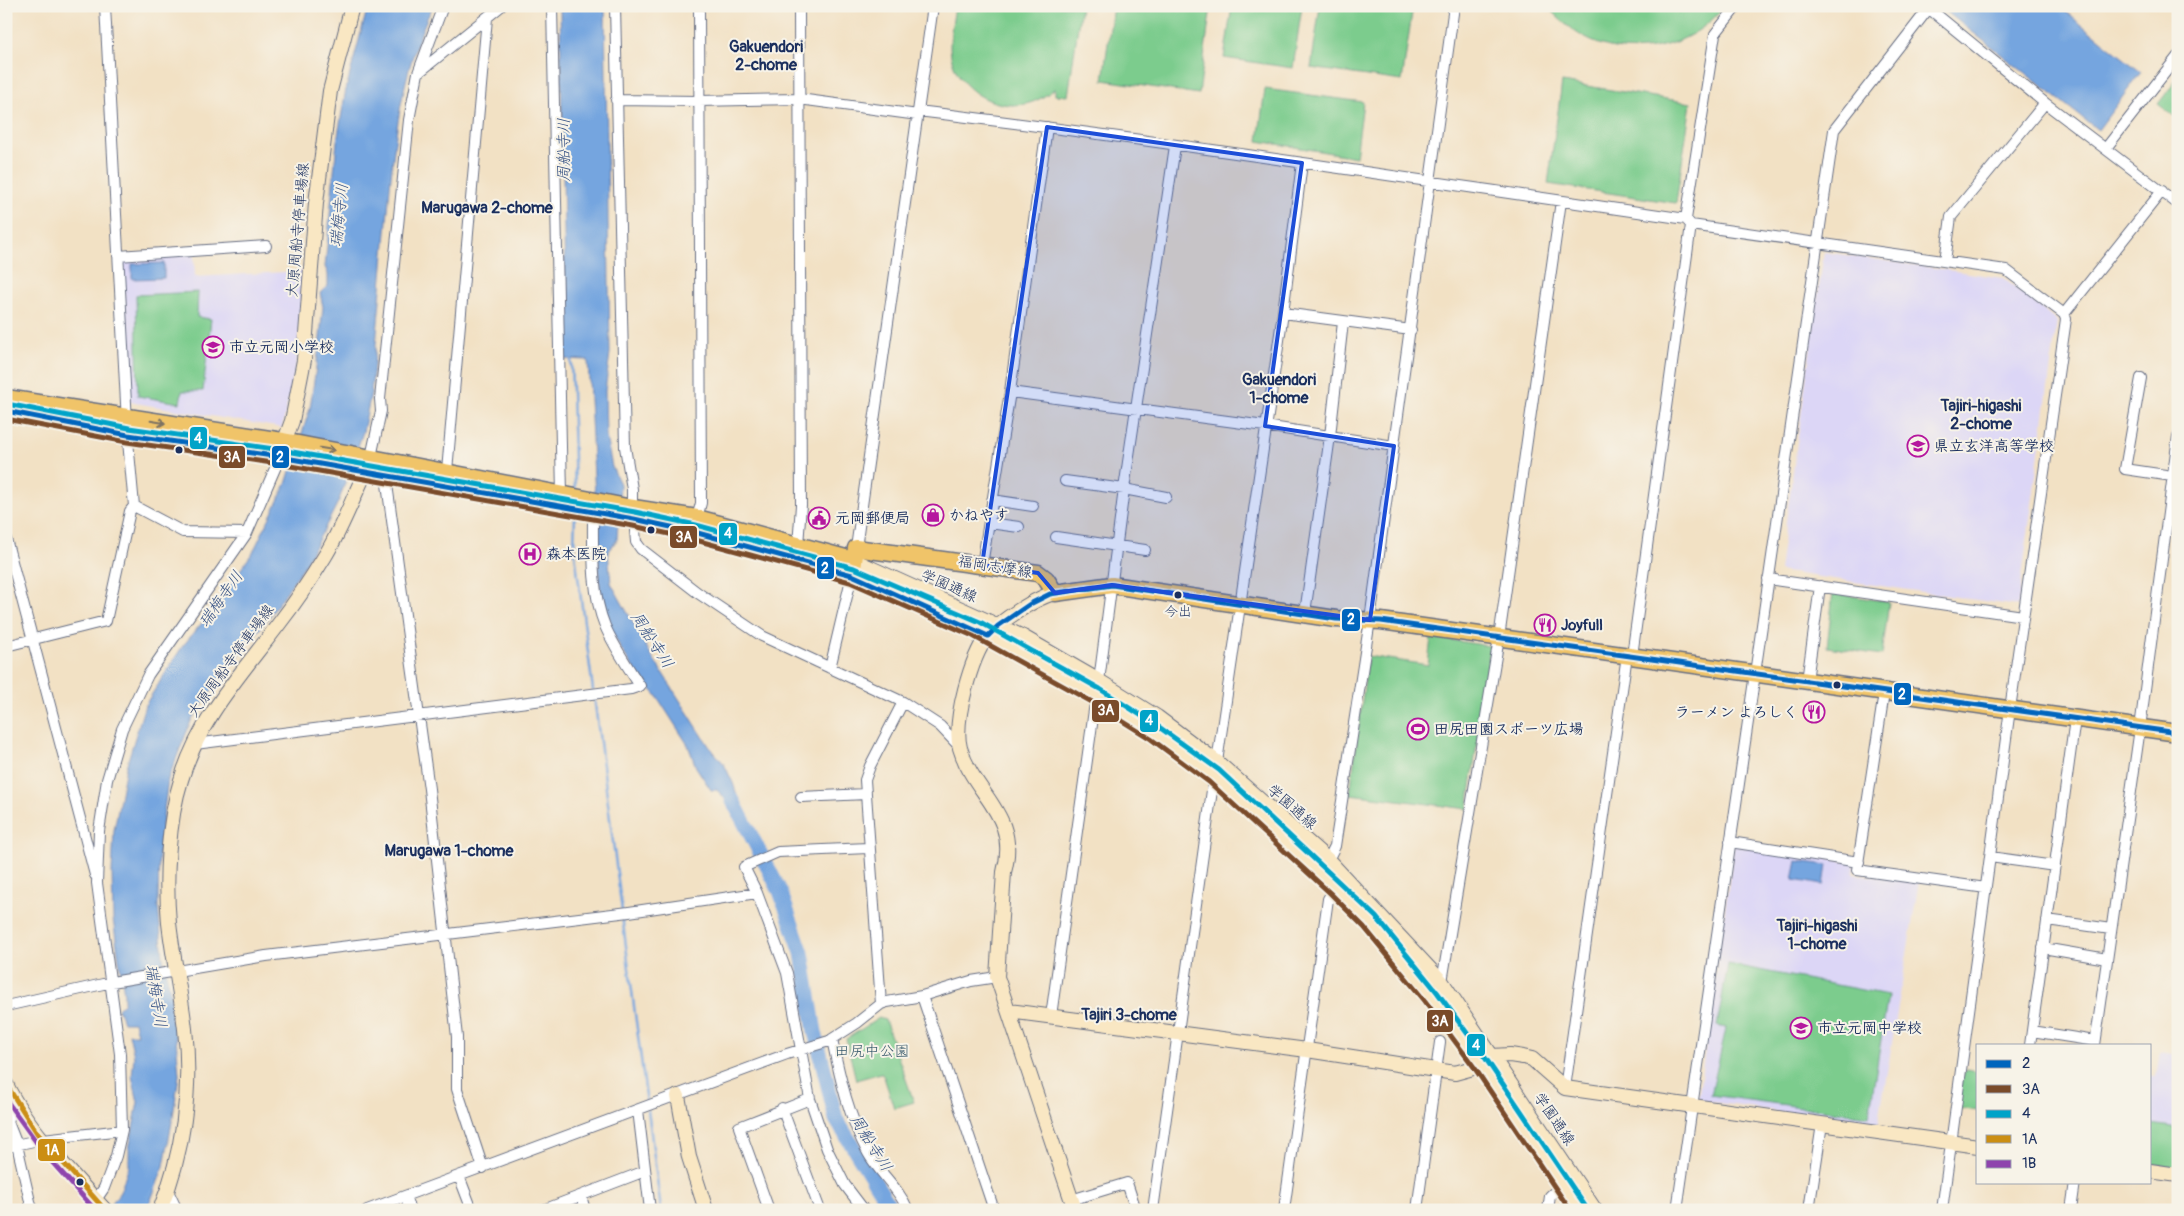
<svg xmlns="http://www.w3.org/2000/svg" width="2184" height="1216" font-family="Pangolin,'Klee One',sans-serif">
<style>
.built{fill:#dcd6f6}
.green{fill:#7ccc8d;stroke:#4c7e76}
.water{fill:#74a5df;stroke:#486a9e}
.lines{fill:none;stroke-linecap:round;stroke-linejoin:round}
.stream{stroke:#74a5df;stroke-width:2.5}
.river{stroke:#74a5df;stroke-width:15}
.street-casing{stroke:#666d82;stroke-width:12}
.secondary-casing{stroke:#666d82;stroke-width:16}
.primary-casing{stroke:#666d82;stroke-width:19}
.street{stroke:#fff;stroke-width:10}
.secondary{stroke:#f9e7c3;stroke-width:14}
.primary{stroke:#f0c469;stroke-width:16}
.bus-1-casing{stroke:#f7f3e8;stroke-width:9}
.bus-2-casing{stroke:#f7f3e8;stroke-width:9}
.bus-3-casing{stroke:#f7f3e8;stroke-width:9}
.bus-4-casing{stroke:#f7f3e8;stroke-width:9}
.bus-5-casing{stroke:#f7f3e8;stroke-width:9}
.bus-1{stroke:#0065bd;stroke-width:5}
.bus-2{stroke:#7a4b2a;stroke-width:5}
.bus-3{stroke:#01a3c8;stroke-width:5}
.bus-4{stroke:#cb8e13;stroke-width:5}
.bus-5{stroke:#8e44ad;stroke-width:5}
.oneway{stroke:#7b7263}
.marked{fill:#1d4ed8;fill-opacity:0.2;stroke:#1d4ed8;stroke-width:4;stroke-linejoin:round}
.bus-dot{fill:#1b2f5e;stroke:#f7f3e8;stroke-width:2}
.labels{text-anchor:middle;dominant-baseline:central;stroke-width:4;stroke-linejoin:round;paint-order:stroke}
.bus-label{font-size:14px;fill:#1b2f5e;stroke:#f7f3e8}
.street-label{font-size:15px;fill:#1b2f5e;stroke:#f7f3e8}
.poi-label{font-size:15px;font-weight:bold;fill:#1b2f5e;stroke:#f7f3e8;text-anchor:start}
.park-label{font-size:15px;fill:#33566a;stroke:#f7f3e8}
.neighbourhood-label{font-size:16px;font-weight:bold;fill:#1b2f5e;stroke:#f7f3e8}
.water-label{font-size:16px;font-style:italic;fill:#365285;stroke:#f7f3e8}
.line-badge{stroke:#f7f3e8;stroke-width:2}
.badge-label{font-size:14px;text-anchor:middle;font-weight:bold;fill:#fff}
</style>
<rect width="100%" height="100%" fill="#f7f3e8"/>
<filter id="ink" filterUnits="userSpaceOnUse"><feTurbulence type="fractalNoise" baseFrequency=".02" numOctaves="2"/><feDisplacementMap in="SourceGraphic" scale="10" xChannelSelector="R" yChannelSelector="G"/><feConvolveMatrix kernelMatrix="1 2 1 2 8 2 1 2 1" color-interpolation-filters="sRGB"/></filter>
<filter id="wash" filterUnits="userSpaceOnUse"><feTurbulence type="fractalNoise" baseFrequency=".0096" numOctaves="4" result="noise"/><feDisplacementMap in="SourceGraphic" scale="20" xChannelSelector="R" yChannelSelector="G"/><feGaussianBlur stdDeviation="1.12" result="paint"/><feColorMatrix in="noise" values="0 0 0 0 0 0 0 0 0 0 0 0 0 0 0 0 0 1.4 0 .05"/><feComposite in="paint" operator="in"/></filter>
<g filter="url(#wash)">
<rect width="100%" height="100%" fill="#f2e1c4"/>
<!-- built -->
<path class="built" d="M1824 252 2003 278 2057 321 2018 606 1779 571Z
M194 253 195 277 304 271 297 360 282 428 130 402 123 257Z
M1734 846 1855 863 1853 874 1919 882 1878 1126 1698 1100Z
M2160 1052 2178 1055V1170L2150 1166V1076H2156Z"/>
<!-- green -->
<path class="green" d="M955 6H1081L1068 96 1055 95V88C1046 96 1036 102 1025 104 992 110 958 89 951 56 948 40 953 22 955 6Z
M1113 6H1211L1199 94 1103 80Z
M1232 6H1302L1293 68 1224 58Z
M1320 6H1413L1402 81 1311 68Z
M1546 6H1724C1698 43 1642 59 1599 44 1578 37 1562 22 1546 6Z
M2178 78V119L2158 104Z
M1562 82 1691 103 1676 203 1548 184Z
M1265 89 1363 102 1356 157 1258 141Z
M198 292 197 317 211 319 203 391H182L180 403 138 396 136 295Z
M1833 593 1889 602 1882 655 1827 647Z
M1431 637 1490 646 1468 809 1350 794 1368 656 1428 665Z
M1728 964 1888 995 1869 1116 1711 1095 1726 1028 1717 1026Z
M879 1018 885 1020 914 1102 894 1108 884 1077 881 1073 856 1080 846 1039Z
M1966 1070 1978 1072V1111L1958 1108 1963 1072Z
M2152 1124 2178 1128V1167L2150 1164Z"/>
<!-- water -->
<path class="water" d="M368 6H433C401 69 394 141 388 210 382 271 378 332 371 393L363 432 339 500 328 522 304 566 270 616 217 683 191 721 168 779 159 849 158 906 163 958 173 1005 171 1007 172 1023 175 1025 179 1075 173 1116 164 1166 147 1210H107L120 1192 129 1166V1149L138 1102 132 1076 134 1056 129 1034H137L134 1022H123L118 1008 124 1002V994L113 919 112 872 114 830 126 767 145 705 182 647 206 618 253 552 286 484 310 408 319 347 323 307 320 293 328 286V274L325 267 337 141 346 89Z
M560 6H605L610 353 605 391 606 436 612 467 620 484 617 540 608 551 611 583 651 655 709 746 724 764 733 783 743 813 737 820 728 802 717 790H711L696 767 688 745 656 695 639 676 621 649 607 622 600 593 588 360 561 359 565 284Z
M1939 6H2058L2141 72 2098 130Z
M164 263V278L132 279V264Z
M1797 861 1827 865 1824 885 1793 880Z"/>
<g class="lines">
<!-- stream -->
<path class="stream" d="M571 357 575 492
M575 515 574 546 593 690
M594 696 622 911
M622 916 647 1104
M648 1110 661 1210"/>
<!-- river -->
<path class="river" d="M732 799 780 891 802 953 815 1032 836 1119 892 1210"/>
</g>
</g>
<g filter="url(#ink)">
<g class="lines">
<!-- street casing -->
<g class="street-casing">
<path id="street" d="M552 6 562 495
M615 6 625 447 632 489V508
M1926 6 2045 103 2178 204
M418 73 501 6
M616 100 699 101 799 99 918 115
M918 111C1175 142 1430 182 1686 219L1691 225 2006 270 2064 314 2066 319 2010 709 1942 1210
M2106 148 2178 56
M1686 219 1715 34 1737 6
M118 256 266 246
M1945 261 1951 217 2045 103
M1283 313 1411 330
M2064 314 2162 191
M2141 378 2125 469 2172 476
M1010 392 1265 426 1394 446
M371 457 381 411 380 399 409 120 418 73 443 6
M386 477 429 789 457 1037V1089L483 1168
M444 477 447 471 487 18
M1065 481 1124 489 1166 497
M992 500 1033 506
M134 506 183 532 247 533
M634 519 636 542 641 549 698 593 762 636 903 702 940 726 960 747
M696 522 701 503 699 6
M989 523 1019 527
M1056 537 1145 550
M6 539 95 875
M798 545 801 505 799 6
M856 548 933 6
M982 565 1010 392 1047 127
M1768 579 2023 616
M1305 613 1330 436 1343 322
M6 646 106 621 130 511 134 506 128 441 105 6
M1632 656 1691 225
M830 668 852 575
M1099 681 1124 489 1175 146
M1807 681 1820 586
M1884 693 1857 870 1986 888
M195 744 631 689 640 686C628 667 614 647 605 626 591 592 593 549 593 512
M1217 762 1283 313 1302 163
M801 797 866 794
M1730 842 1859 862
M1990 857 2055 866
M1328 860 1335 846 1370 620 1454 6
M2047 920 2111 929
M2043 948 2107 959
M1442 982 1499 638 1561 201
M922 996 994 1210
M881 1004 865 780 870 766 903 702
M6 1006 112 982 266 956 629 912 757 893
M1051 1016 1096 696
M2032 1031 2095 1041
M832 1039C840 1079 849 1117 868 1153 879 1173 899 1188 908 1210
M2030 1045 2075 719
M2095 1045 2140 728 2178 436
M1565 1088 1627 655
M17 1105 10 1114 8 1122 17 1145 32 1210
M782 1108 820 1210
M638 1110 650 1210
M6 1147 43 1139 122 1130
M459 1176 472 1210
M168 1191 177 1210
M405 1196 410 1210
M581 1196 585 1210
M1071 1200 1127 1183 1136 1210
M89 1210 104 1188 116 1156 122 1130 120 1054 97 883 99 831 107 780 122 729 148 675 247 533 280 457
M367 1210 787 1054 829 1041 857 1023 881 1004 887 1002 922 996 971 981 997 977
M543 1210 645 1171
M769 1210 739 1127 810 1099
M864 1210 845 1185 827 1149 810 1099 787 973 757 893 744 867 778 852 868 848
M1153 1210 1214 776
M1284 1210 1328 899 1335 888
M1417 1210 1440 1042
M1548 1210 1550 1196 1562 1185
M1677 1210 1834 130 1929 8
M1809 1210 1822 1124
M2071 1210 2075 1182"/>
</g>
<!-- secondary casing -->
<g class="secondary-casing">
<path id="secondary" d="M281 451 292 421 304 360 316 203 330 91 352 6
M853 560 1023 637 1099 681 1157 717 1217 762 1328 860 1442 982 1595 1210
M852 575 988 636 1096 696 1155 733 1214 776 1335 888 1370 922 1405 962 1480 1063 1579 1210
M1055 593C1037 597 1000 621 988 635 971 657 953 721 960 748 974 796 1020 814 1004 872L997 977 1075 1210
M1009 1011 1307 1050 1455 1073 1473 1068 1492 1056 1510 1055 1523 1057 1532 1059 1565 1088 1978 1146
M6 1084C26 1127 72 1174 105 1210
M678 1096 689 1157 706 1210
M2150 1171 2178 1175
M160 1210C183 1154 192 1090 185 1029 181 994 173 958 169 923 165 879 168 821 181 780 199 719 241 674 278 625 295 603 311 579 325 556 341 530 352 500 365 473"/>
</g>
<!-- primary casing -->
<g class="primary-casing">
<path id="primary" d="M6 398 283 441 627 507 697 518 853 560
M6 411 128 435 280 457 634 519 694 532 852 575 856 548 870 550 1038 573 1046 579 1055 593 1112 585 1336 619 1381 621 2178 733"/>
</g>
<!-- street -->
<use href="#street" class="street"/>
<!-- secondary -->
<use href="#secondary" class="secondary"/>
<!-- primary -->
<use href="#primary" class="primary"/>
<!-- bus-1 casing -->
<g class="bus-1-casing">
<path id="bus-1" d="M6 411 128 435 280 457 634 519 694 532 852 575 988 636 998 626 1030 604 1050 594 1112 585 1336 619 1381 621 2178 733"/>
</g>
<!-- bus-2 casing -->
<g class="bus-2-casing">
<path id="bus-2" d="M6 419 127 442 279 464 633 526 692 539 850 582 973 636 1092 702 1151 739 1209 782 1330 893 1364 927 1425 1001 1474 1067 1570 1210"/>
</g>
<!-- bus-3 casing -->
<g class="bus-3-casing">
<path id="bus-3" d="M7 404 129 428 281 450 635 512 696 525 854 568 980 622 1100 689 1159 727 1219 770 1340 883 1376 917 1437 992 1486 1059 1585 1206"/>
</g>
<!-- bus-4 casing -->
<g class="bus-4-casing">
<path id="bus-4" d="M6 1084 37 1133 105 1210"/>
</g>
<!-- bus-5 casing -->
<g class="bus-5-casing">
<path id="bus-5" d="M6 1100 45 1154 95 1210"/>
</g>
<!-- bus-1 -->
<use href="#bus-1" class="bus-1"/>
<!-- bus-2 -->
<use href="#bus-2" class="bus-2"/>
<!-- bus-3 -->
<use href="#bus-3" class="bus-3"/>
<!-- bus-4 -->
<use href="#bus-4" class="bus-4"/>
<!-- bus-5 -->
<use href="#bus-5" class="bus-5"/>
</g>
<!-- one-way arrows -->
<defs><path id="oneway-shaft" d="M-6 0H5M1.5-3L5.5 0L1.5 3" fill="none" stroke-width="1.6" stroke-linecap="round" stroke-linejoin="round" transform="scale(1.25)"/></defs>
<g class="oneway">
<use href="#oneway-shaft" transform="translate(158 422) rotate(9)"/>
<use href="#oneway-shaft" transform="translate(327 449) rotate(10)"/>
</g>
</g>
<!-- marked area -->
<path class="marked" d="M1047 127 1302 163 1265 426 1394 446 1370 620 1112 585 1055 593 1038 573 982 565Z"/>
<!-- icons -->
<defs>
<g id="school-ring" transform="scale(1.125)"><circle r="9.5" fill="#f7f3e8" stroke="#b5179e" stroke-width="1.5"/><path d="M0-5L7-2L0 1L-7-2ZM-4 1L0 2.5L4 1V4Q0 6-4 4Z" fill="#b5179e"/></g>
<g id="shop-ring" transform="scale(1.125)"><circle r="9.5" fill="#f7f3e8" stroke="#b5179e" stroke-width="1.5"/><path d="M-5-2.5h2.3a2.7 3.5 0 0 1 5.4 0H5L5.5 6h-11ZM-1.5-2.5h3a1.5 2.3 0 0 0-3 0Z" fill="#b5179e"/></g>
<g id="civic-ring" transform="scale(1.125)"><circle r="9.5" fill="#f7f3e8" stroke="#b5179e" stroke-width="1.5"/><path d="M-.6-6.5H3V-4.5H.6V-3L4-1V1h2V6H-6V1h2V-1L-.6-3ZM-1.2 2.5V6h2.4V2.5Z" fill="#b5179e"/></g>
<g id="hospital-ring" transform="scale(1.125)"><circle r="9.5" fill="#f7f3e8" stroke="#b5179e" stroke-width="1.5"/><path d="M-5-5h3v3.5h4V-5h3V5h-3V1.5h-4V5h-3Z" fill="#b5179e"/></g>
<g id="restaurant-ring" transform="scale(1.125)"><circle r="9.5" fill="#f7f3e8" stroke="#b5179e" stroke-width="1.5"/><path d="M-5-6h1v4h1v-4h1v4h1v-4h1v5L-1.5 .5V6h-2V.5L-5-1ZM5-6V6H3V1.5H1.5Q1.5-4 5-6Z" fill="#b5179e"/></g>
<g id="stadium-ring" transform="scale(1.125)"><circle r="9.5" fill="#f7f3e8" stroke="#b5179e" stroke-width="1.5"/><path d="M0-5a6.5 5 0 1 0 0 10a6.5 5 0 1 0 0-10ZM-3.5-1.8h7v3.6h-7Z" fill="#b5179e"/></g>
</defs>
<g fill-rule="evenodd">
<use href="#school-ring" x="213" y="347"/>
<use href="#school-ring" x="1918" y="446"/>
<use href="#shop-ring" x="933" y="515"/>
<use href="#civic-ring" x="819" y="518"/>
<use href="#hospital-ring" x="530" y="554"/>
<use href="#restaurant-ring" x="1545" y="625"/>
<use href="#restaurant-ring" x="1814" y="712"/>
<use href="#stadium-ring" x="1418" y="729"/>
<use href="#school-ring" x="1801" y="1028"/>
</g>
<!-- markers -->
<g class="bus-dot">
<circle cx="179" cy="450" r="4.5"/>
<circle cx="651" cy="530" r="4.5"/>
<circle cx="1178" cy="595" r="4.5"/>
<circle cx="1837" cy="685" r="4.5"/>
<circle cx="80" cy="1182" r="4.5"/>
</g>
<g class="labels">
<!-- bus labels -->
<g class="bus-label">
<text x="1178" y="611">今出</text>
</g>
<!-- street labels -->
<g class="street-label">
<text transform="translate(298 230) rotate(-85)">大原周船寺停車場線</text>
<text transform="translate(995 567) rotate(9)">福岡志摩線</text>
<text transform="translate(949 586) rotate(24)">学園通線</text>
<text transform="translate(231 661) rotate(-54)">大原周船寺停車場線</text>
<text transform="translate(1292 807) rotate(41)">学園通線</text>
<text transform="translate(1554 1119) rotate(56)">学園通線</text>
</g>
<!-- poi labels -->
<g class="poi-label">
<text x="229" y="347">市立元岡小学校</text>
<text x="1934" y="446">県立玄洋高等学校</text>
<text x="949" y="515">かねやす</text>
<text x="835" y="518">元岡郵便局</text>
<text x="546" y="554">森本医院</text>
<text x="1561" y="625">Joyfull</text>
<text x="1798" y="712" text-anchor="end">ラーメン よろしく</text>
<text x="1434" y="729">田尻田園スポーツ広場</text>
<text x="1817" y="1028">市立元岡中学校</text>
</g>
<!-- park labels -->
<g class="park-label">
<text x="872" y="1051">田尻中公園</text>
</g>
<!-- neighbourhood labels -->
<g class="neighbourhood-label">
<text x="766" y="47">Gakuendori<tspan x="766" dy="18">2-chome</tspan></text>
<text x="487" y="208">Marugawa 2-chome</text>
<text x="1279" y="380">Gakuendori<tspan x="1279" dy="18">1-chome</tspan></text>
<text x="1981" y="406">Tajiri-higashi<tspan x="1981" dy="18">2-chome</tspan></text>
<text x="449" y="851">Marugawa 1-chome</text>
<text x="1817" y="926">Tajiri-higashi<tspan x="1817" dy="18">1-chome</tspan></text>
<text x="1129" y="1015">Tajiri 3-chome</text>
</g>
<!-- water labels -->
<g class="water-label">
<text transform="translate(564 150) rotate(-90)">周船寺川</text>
<text transform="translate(339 215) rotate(-84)">瑞梅寺川</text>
<text transform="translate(221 599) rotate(-55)">瑞梅寺川</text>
<text transform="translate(652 640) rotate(57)">周船寺川</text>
<text transform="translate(156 996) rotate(81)">瑞梅寺川</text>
<text transform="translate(871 1143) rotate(58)">周船寺川</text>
</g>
</g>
<g class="line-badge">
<rect x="189" y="426" width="19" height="24" rx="5" fill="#01a3c8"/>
<rect x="271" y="445" width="19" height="24" rx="5" fill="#0065bd"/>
<rect x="218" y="445" width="28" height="24" rx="5" fill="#7a4b2a"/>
<rect x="718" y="522" width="20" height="24" rx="5" fill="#01a3c8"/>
<rect x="669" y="525" width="29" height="24" rx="5" fill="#7a4b2a"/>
<rect x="816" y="556" width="19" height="24" rx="5" fill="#0065bd"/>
<rect x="1341" y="608" width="20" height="24" rx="5" fill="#0065bd"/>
<rect x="1893" y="682" width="19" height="24" rx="5" fill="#0065bd"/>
<rect x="1091" y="699" width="29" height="24" rx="5" fill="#7a4b2a"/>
<rect x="1139" y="709" width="20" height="24" rx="5" fill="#01a3c8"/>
<rect x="1426" y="1009" width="28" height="24" rx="5" fill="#7a4b2a"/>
<rect x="1466" y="1033" width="20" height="24" rx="5" fill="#01a3c8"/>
<rect x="37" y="1138" width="29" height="24" rx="5" fill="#cb8e13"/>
</g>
<g class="badge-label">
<text x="198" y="443">4</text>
<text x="280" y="462">2</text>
<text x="232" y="462">3A</text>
<text x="728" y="538">4</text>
<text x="684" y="542">3A</text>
<text x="825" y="573">2</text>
<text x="1351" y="624">2</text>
<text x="1902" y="699">2</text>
<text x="1106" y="715">3A</text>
<text x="1149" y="725">4</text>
<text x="1440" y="1026">3A</text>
<text x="1476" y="1050">4</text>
<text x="52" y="1155">1A</text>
</g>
<!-- margin -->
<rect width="2184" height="1216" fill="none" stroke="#f7f3e8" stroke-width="25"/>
<!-- legend -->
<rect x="1976" y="1044" width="175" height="140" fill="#f7f3e8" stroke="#9fa5b1"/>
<rect x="1986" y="1060" width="25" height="8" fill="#0065bd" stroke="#9fa5b1"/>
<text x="2022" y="1068" font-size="15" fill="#1b2f5e">2</text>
<rect x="1986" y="1085" width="25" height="8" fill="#7a4b2a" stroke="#9fa5b1"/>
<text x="2022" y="1094" font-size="15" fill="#1b2f5e">3A</text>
<rect x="1986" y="1110" width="25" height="8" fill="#01a3c8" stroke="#9fa5b1"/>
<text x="2022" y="1118" font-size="15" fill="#1b2f5e">4</text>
<rect x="1986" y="1135" width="25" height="8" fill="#cb8e13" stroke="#9fa5b1"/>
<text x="2022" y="1144" font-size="15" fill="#1b2f5e">1A</text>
<rect x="1986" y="1160" width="25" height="8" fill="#8e44ad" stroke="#9fa5b1"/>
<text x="2022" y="1168" font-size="15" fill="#1b2f5e">1B</text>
</svg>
